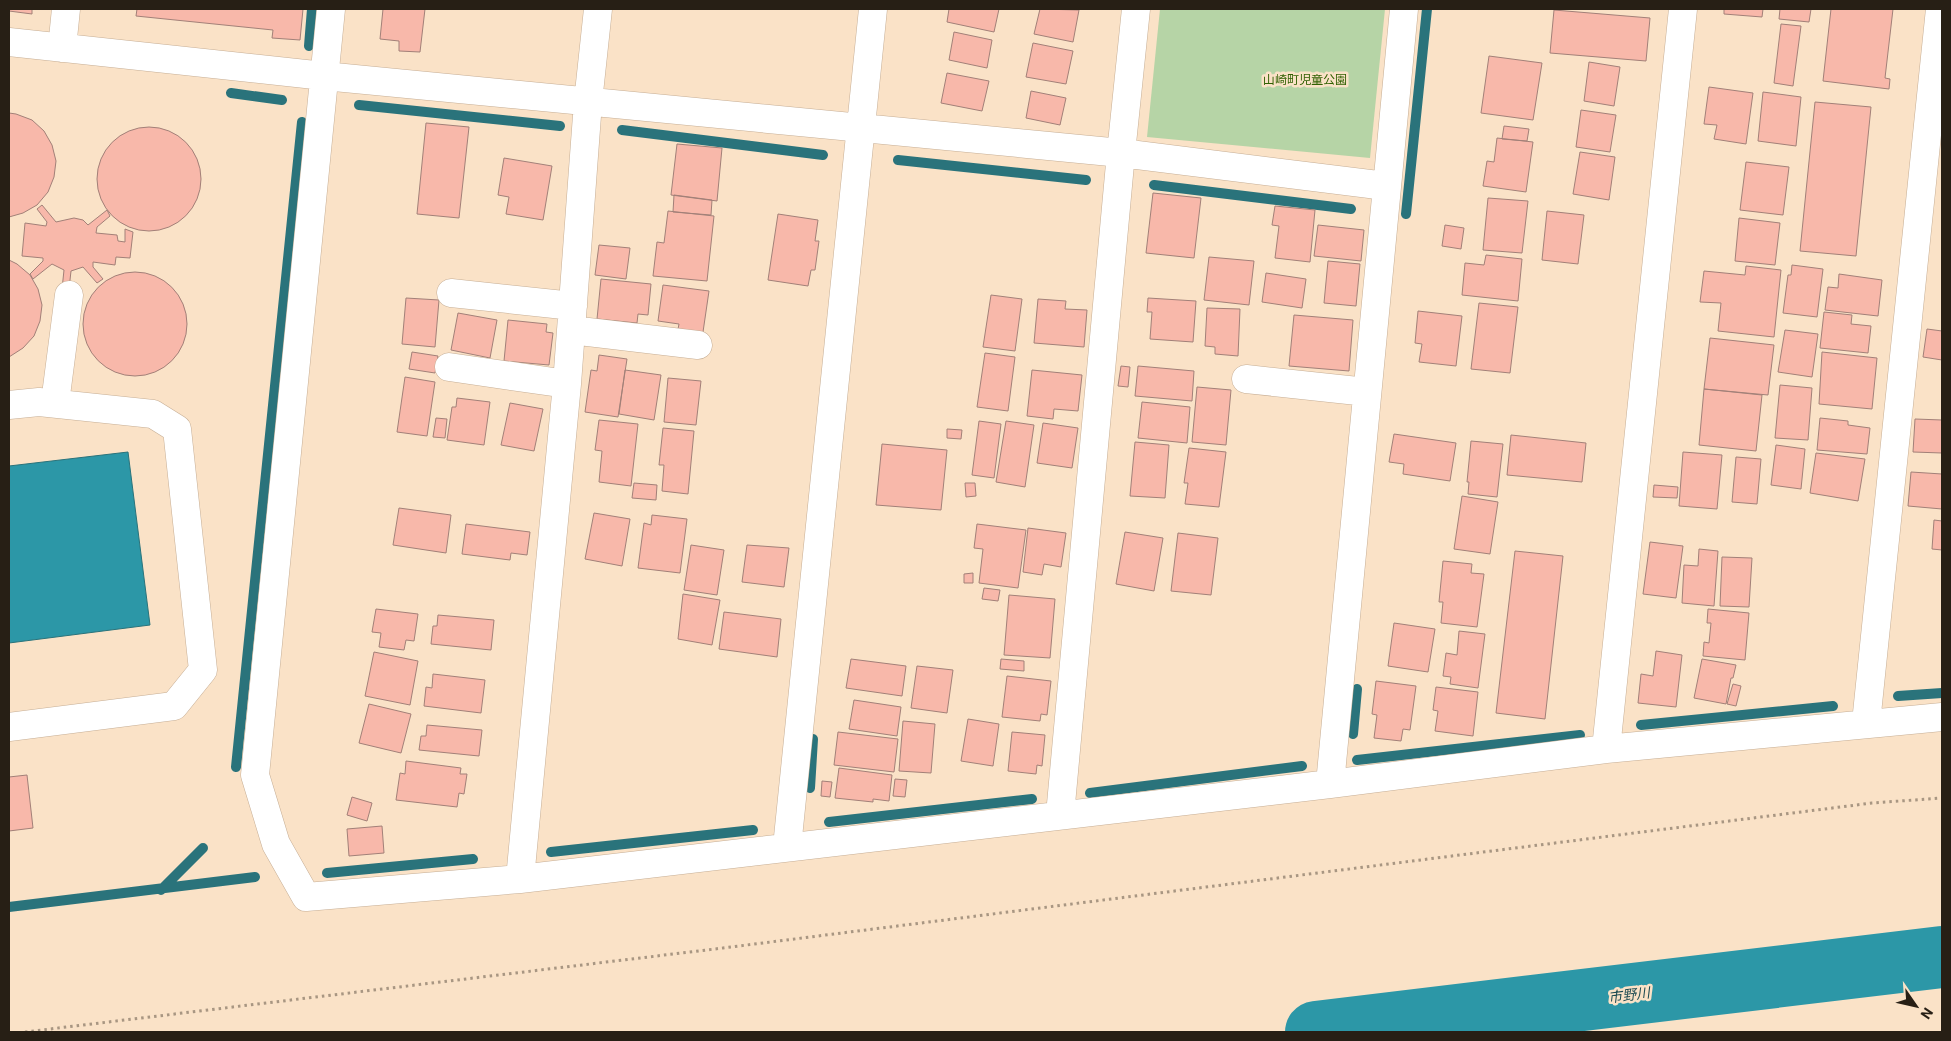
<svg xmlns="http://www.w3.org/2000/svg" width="1951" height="1041" font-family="Roboto,'Noto Sans JP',sans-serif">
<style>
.green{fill:#b6d4a6}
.water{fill:#2c97a7;stroke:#2a737b}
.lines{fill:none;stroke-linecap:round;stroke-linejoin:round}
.stream{stroke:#2a737b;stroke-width:10}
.river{stroke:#2c97a7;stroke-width:62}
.building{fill:#f8b8aa;stroke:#a28078}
.minor-casing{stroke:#c6ae95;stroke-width:29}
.path{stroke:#a89682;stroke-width:3;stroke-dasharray:2.5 4;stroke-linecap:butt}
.minor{stroke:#fff;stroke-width:28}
.labels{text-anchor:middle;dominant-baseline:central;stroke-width:5;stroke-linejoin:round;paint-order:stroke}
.park-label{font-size:12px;fill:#316103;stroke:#fae2c7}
.water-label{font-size:14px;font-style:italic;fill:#1e4b52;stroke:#fae2c7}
</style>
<rect width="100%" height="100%" fill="#fae2c7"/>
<!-- green -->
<path class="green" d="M1160 9H1385L1370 158 1147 137Z"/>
<!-- water -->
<path class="water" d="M128 452 150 625 9 643V466Z"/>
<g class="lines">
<!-- stream -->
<path class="stream" d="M309 46 312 9
M231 93 282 100
M359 105 560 126
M622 130 823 155
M898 160 1086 180
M1154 185 1351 209
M1406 214 1427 9
M1898 696 1942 693
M1641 725 1833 706
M1353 734 1357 689
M1357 760 1580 735
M236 767 302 122
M810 788 813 739
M1090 793 1302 766
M829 822 1032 799
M551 852 753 830
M327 873 473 859
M161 890 203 848
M9 907 255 877"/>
<!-- river -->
<path class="river" d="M1316 1032 1942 957"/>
</g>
<!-- building -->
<path class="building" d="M9 9H32V14L9 11Z
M137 9H303L300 40 272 38 273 30 136 16Z
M383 9H425L420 52 399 51V41L380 39Z
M949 9H999L994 32 947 22Z
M1040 9 1079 10 1073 42 1034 34Z
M1724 9H1763L1762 17 1724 14Z
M1780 9H1811L1809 22 1779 19Z
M1831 9H1893L1885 78 1890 79 1889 89 1823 81Z
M1554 10 1650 18 1646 61 1550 53Z
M1781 24 1801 26 1793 86 1774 83Z
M954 32 992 40 987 68 949 60Z
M1033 43 1073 51 1066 84 1026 77Z
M1489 56 1542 63 1533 120 1481 113Z
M1589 62 1620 67 1614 106 1584 101Z
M947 73 989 81 982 111 941 103Z
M1709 87 1753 93 1746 144 1714 139 1717 125 1704 124Z
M1031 91 1066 98 1060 125 1026 118Z
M1763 92 1801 97 1796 146 1758 141Z
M1815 102 1871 107 1856 256 1800 251Z
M1581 110 1616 115 1610 152 1576 147Z
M9 113 16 114 32 120 44 131 52 145 56 161 54 177 48 192 37 205 23 213 9 217Z
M426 123 469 127 459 218 417 214Z
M1504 126 1529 129 1527 141 1502 139Z
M97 179a52 52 0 1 1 104 0a52 52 0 1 1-104 0Z
M1497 138 1533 142 1526 192 1483 186 1487 161 1494 162Z
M677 144 722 148 717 201 671 195Z
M1580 152 1615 157 1609 200 1573 194Z
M504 158 552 166 543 220 506 214 509 197 498 195Z
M1746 162 1789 167 1783 215 1740 210Z
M1153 193 1201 198 1194 258 1146 253Z
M674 195 712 200 711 215 673 212Z
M1488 198 1528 201 1522 253 1483 250Z
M42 205 56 222 74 218 83 220 88 225 107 210 110 216 97 227 96 233 117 235 118 241 125 242V229L133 232 130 258 116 257 115 265 93 262V267L103 279 97 283 83 267 71 271 69 289H62L64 270 52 264 33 279 30 274 43 261V258L22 256 25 223 46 226 47 222 37 209Z
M1275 206 1315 210 1310 262 1275 258 1279 226 1272 225Z
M668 211 714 216 707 281 653 276 657 242 664 243Z
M1547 211 1584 215 1578 264 1542 260Z
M778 214 818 220 815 241H819L815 270H811L808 286 768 280Z
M1739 218 1780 223 1775 265 1735 261Z
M1318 225 1364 230 1361 261 1314 256Z
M1445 225 1464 228 1461 249 1442 246Z
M599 245 630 248 626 279 595 275Z
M1486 255 1522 259 1518 301 1462 295 1465 263 1484 265Z
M1209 257 1254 261 1249 305 1204 300Z
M9 260 17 264 30 275 38 289 42 305 40 321 34 336 23 348 9 357Z
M1328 261 1360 264 1356 306 1324 303Z
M1792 265 1823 269 1817 317 1783 313 1788 275H1791Z
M1746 266 1781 270 1774 337 1718 331 1721 303 1700 302 1704 271 1745 275Z
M83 324a52 52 0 1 1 104 0a52 52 0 1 1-104 0Z
M1266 273 1306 279 1302 308 1262 302Z
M1839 274 1882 280 1878 316 1825 310 1828 287 1838 288Z
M601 279 651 284 648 315 638 314 637 323 597 319Z
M663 285 709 291 703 332 678 329 679 324 658 321Z
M991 295 1022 299 1015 351 983 347Z
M406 298 439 300 435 347 402 344Z
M1148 298 1196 301 1193 342 1150 339 1152 312H1147Z
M1038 299 1066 301 1065 309 1087 310 1084 347 1034 343Z
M1479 303 1518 307 1510 373 1471 369Z
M1207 308 1240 309 1238 356 1215 354V347L1205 346Z
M1418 311 1462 316 1456 366 1419 362 1422 344 1415 343Z
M1824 312 1852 315 1851 324 1871 326 1868 353 1820 348Z
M458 313 497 320 490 358 451 350Z
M1294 315 1353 320 1349 371 1289 366Z
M508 320 547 324 546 332 553 333 549 365 504 361Z
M1927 329 1942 331V360L1923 357Z
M1785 330 1818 334 1812 377 1778 372Z
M1710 338 1774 345 1768 395 1704 389Z
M412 352 438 356 435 373 409 369Z
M1822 352 1877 358 1872 409 1819 404Z
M985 353 1015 357 1008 411 977 407Z
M599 355 627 359 618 417 585 412 591 370 597 371Z
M1121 366 1130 367 1128 387 1118 386Z
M1138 366 1194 371 1192 401 1135 396Z
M625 370 661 375 654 420 619 414Z
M1032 370 1082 375 1078 411 1054 409 1053 419 1027 416Z
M405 377 435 382 427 436 397 432Z
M668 378 701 381 696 425 664 422Z
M1780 385 1812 388 1808 440 1775 438Z
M1197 387 1231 390 1226 445 1192 442Z
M1704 389 1762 395 1756 451 1699 445Z
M457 398 490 402 484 445 447 440 452 407H456Z
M1142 402 1190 407 1187 443 1138 438Z
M510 403 543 409 534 451 501 445Z
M436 418 447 419 445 438 433 437Z
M1820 418 1848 421V425L1870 428 1867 454 1817 450Z
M1915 419 1942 420V453L1913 452Z
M599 420 638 424 631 486 599 482 602 451 595 450Z
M979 421 1001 424 994 478 972 475Z
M1006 421 1034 425 1025 487 996 482Z
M1043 423 1078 428 1072 468 1037 463Z
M663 428 694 431 688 494 662 491 664 465H659Z
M947 429 962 430 961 439 947 438Z
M1394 434 1456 443 1450 481 1403 474 1404 464 1389 462Z
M1511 435 1586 443 1582 482 1507 475Z
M1471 441 1503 444 1497 497 1468 494 1469 482H1467Z
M1135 442 1169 445 1165 498 1130 496Z
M882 444 947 450 941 510 876 505Z
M1776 445 1805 449 1801 489 1771 485Z
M1189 448 1226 452 1219 507 1185 504 1188 483H1184Z
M1683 452 1722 455 1717 509 1679 506Z
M1816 453 1865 459 1858 501 1810 493Z
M1736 457 1761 459 1757 504 1732 502Z
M1911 472 1942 474V509L1908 506Z
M634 483 657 485 656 500 632 498Z
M965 483H975L976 496 966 497Z
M1654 485 1678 487 1677 498 1653 497Z
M1462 496 1498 502 1490 554 1454 549Z
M399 508 451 515 446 553 393 545Z
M594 513 630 519 622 566 585 559Z
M652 515 687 519 680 573 638 568 644 523 651 525Z
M1934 520 1942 521V550L1932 549Z
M466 524 530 532 527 555 511 553 510 560 462 554Z
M977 524 1026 530 1018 588 979 583 983 549 974 548Z
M1028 528 1066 533 1061 567 1044 564 1042 575 1023 572Z
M1125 532 1163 538 1154 591 1116 584Z
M1178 533 1218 538 1211 595 1171 591Z
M1650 542 1683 546 1676 598 1643 594Z
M691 545 724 550 717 595 684 590Z
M747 545 789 548 784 587 742 582Z
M1699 549 1718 551 1714 606 1682 603 1684 565 1698 566Z
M1515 551 1563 556 1545 719 1496 713Z
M1722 557 1752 558 1749 607 1720 606Z
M1443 561 1472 564 1471 573 1484 574 1477 627 1441 623 1443 602H1439Z
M973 573V583H964V574Z
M984 588 1000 590 998 601 982 599Z
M683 594 720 600 712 645 678 639Z
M1009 595 1055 599 1050 658 1004 655Z
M376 609 418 614 414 641 406 640 404 650 379 647 381 633 372 632Z
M1708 609 1749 613 1745 660 1703 656 1704 642 1709 643 1711 623H1707Z
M724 612 781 619 777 657 719 649Z
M438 615 494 620 491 650 431 644 433 626H437Z
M1394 623 1435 629 1428 672 1388 666Z
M1459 631 1485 634 1478 688 1450 684 1451 677 1443 676 1446 653 1457 655Z
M1656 651 1682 655 1676 707 1638 703 1641 674 1653 676Z
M374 652 418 661 410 705 365 696Z
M851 659 906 666 902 696 846 688Z
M1001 659 1024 661V671L1000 669Z
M1702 659 1736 665 1733 678H1731L1726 704 1694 698Z
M917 666 953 670 947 713 911 708Z
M433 674 485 680 481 713 424 706 426 687 432 688Z
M1007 676 1051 681 1047 715 1041 714 1040 721 1002 717Z
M1376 681 1416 686 1410 730 1403 729 1401 741 1374 738 1377 715 1372 714Z
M1733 684 1741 686 1736 706 1727 704Z
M1436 687 1478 692 1473 736 1435 731 1438 711 1433 710Z
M854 700 901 707 897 736 849 729Z
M369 704 411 714 401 753 359 743Z
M968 719 999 724 993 766 961 761Z
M903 721 935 724 931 773 899 771Z
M427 725 482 730 479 756 419 750 421 736H426Z
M838 732 898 739 894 772 834 765Z
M1012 732 1045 735 1042 766 1037 765 1036 774 1008 771Z
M406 761 461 768 460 774H467L464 794 459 793 457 807 396 800 400 773 405 774Z
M839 768 892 775 889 801 873 799V802L835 798Z
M27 775 33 828 9 831V777Z
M895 779 907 780 905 797 893 796Z
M822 781 832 782 830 797 821 796Z
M352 797 372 803 367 821 347 815Z
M382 826 384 853 349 856 347 829Z"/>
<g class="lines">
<!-- minor casing -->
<g class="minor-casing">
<path id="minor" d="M331 9 255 775 276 844 306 897 520 879 1330 784 1606 749 1942 717
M9 42 324 76 1121 153 1386 186
M62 48 66 9
M451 293 573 306
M571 330 698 345
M449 367 567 384
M1246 379 1367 392
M55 403 69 295
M9 405 39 402 153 414 177 429 203 670 174 706 9 727
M1866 723 1940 9
M1606 749 1683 9
M1330 784 1404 9
M1060 815 1121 153 1136 9
M787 847 873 9
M520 879 567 384 588 102 598 9"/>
</g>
<!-- path -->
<path class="path" d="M25 1032 723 948 1872 803 1942 798"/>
<!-- minor -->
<use href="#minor" class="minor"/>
</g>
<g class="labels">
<!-- park labels -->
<g class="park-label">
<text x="1305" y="80">山崎町児童公園</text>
</g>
<!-- water labels -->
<g class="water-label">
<text transform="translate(1629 995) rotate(-7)">市野川</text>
</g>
</g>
<!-- border -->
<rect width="1951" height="1041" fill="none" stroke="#271f15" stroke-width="20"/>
<!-- north arrow -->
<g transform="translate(1916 1006) rotate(124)" stroke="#fae2c7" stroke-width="4" paint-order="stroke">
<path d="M0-4L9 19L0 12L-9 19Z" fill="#271f15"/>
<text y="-8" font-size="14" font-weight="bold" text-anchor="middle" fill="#271f15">N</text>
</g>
</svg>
